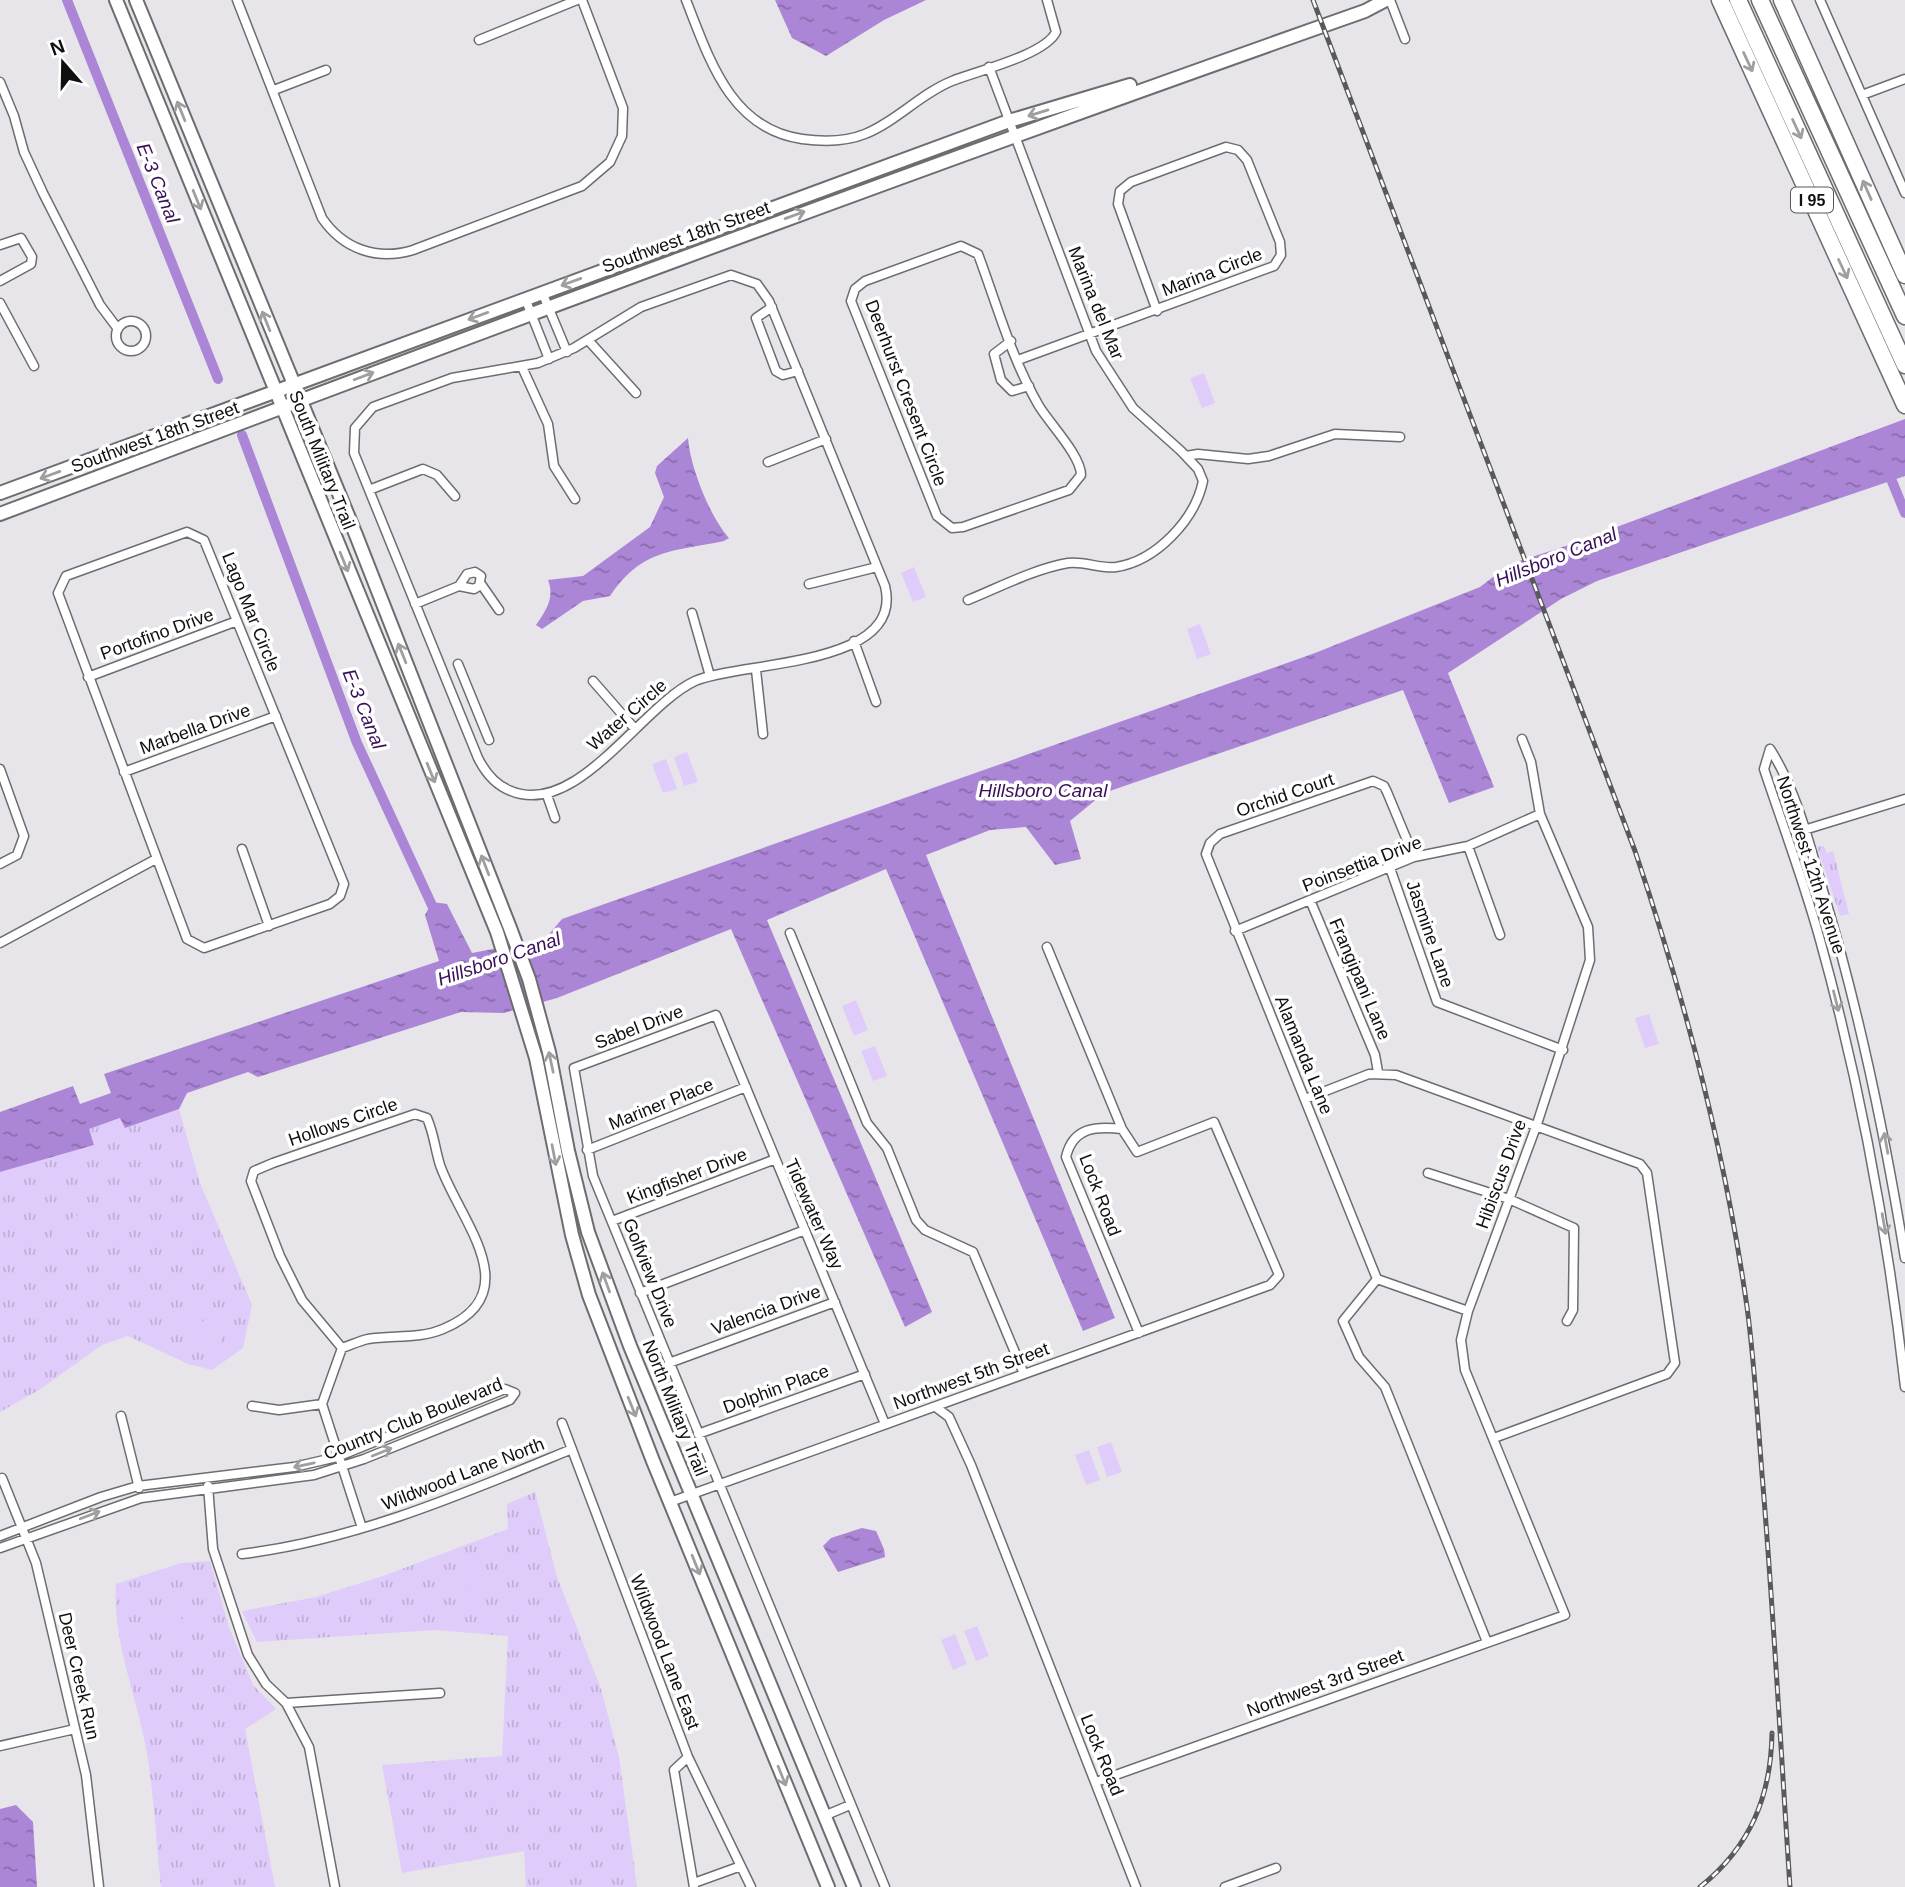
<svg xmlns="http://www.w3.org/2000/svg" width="1905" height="1887" font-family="Helvetica,sans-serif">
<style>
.grass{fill:url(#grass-tufts)}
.pitch{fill:#e0ccfa}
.water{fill:url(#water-ripples)}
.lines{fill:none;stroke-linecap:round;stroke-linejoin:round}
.canal{stroke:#ab85d6;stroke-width:10}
.street-casing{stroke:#6d6c70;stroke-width:11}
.secondary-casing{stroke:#6d6c70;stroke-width:16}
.highway-casing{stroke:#6d6c70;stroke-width:19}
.street{stroke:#fff;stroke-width:8}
.secondary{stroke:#fff;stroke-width:12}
.highway{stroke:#fff;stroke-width:16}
.rail-casing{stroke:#59595b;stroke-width:5}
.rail{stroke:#fff;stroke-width:2.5;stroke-dasharray:8;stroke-linecap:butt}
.oneway{stroke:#9f9f9f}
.labels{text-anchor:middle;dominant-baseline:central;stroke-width:7;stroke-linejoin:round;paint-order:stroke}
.shield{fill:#fff;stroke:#575758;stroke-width:2}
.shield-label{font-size:16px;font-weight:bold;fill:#0f0f10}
.street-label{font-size:18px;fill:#0f0f10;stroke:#fff}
.water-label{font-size:19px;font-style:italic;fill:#380f58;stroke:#fff}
</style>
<defs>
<pattern id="grass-tufts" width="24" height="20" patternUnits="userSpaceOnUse" patternTransform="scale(1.75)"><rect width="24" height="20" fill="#e0ccfa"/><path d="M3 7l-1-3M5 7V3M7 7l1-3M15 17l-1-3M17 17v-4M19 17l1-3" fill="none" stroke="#bfaed5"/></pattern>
<pattern id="water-ripples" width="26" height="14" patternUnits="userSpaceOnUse" patternTransform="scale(1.75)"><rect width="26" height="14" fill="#ab85d6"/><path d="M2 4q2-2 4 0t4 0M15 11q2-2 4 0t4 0" fill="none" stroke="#8a6bac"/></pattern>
</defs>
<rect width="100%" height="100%" fill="#e7e5ea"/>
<!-- grass -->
<path class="grass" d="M1817 846H1824L1827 853 1833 851 1849 914 1840 916Z
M179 1109 200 1183 252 1305 243 1348 212 1370 188 1364 128 1336 102 1345 39 1390 0 1412V1172L94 1145 88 1129 121 1118 125 1128Z
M535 1492 557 1577 601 1689 619 1757 637 1887H526L524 1851 402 1873 382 1765 502 1756 508 1636 435 1630 257 1642 242 1611 316 1597 383 1576 508 1529 507 1504Z
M210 1561 229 1627 253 1685 276 1709 245 1729 275 1887H161C156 1841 154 1793 146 1748 136 1693 112 1640 116 1584L181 1563Z"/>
<!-- pitch -->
<path class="pitch" d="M1204 373 1215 403 1202 408 1190 378Z
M914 567 926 597 913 602 901 573Z
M1200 624 1211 654 1197 659 1187 629Z
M687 752 698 782 684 786 674 757Z
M666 759 677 789 663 793 652 764Z
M856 1000 868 1030 854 1036 842 1006Z
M1649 1014 1659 1044 1645 1048 1635 1018Z
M875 1046 887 1076 873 1081 861 1051Z
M76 1215 83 1220C84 1235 66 1248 51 1243L52 1233Z
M194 1314 219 1334 222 1342C214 1351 203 1348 194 1342L187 1329 188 1317Z
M1111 1442 1122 1472 1107 1477 1097 1447Z
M1089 1450 1100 1480 1086 1485 1075 1455Z
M480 1572 503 1576 506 1585 486 1594 466 1587 464 1581 467 1576Z
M164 1611 179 1615 185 1624 184 1632 177 1634 151 1629 149 1621 158 1612Z
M977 1626 989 1656 976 1661 964 1631Z
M955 1634 967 1664 953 1670 941 1640Z"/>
<!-- water -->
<path class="water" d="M775 0H926L884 20 826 56 792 38Z
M1905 419V476L1597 581 1561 599 1448 673 1494 787 1449 803 1403 690 1104 793 1070 821 1081 859 1055 865 1026 827 990 830 926 855 1115 1318 1083 1331 886 869 767 920 932 1312 905 1327 731 929 557 998 504 1013 461 1012 258 1077 248 1072 187 1093 179 1109 125 1128 120 1118 89 1129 94 1145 0 1172V1112L73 1086 80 1104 111 1093 104 1074 439 961 425 915 432 902 447 904 472 953 545 939 562 919 1315 653 1480 587 1510 564 1566 546Z
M688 438C690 467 710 517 729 538L724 541C672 552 643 548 610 596L583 601 542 629 536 625C546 610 555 598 548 580L583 576 650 527 664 497 655 473 657 466Z
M862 1528 876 1531 884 1549 885 1557 838 1572 823 1546 831 1538Z
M16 1805 33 1822 37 1887H0V1809Z"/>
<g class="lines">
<!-- canal -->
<path class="canal" d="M67 0 218 379
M242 435 357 743 436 914
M1887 469 1905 513"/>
<!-- street casing -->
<g class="street-casing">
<path id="street" d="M237 0 322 218C343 249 377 261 413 250L582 186 610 162 622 136 623 108 582 0
M686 0C709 58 730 129 802 139 824 142 845 142 865 134 897 121 920 94 952 81 977 71 1045 55 1056 32L1047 0
M1390 0 1405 39
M1820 0 1905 193
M479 40 577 0
M0 82 14 116 24 152 43 193 100 305 118 329
M274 90 326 70
M1862 95 1905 79
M0 245 21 238 32 257 31 264 0 281
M961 246 978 254C997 305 1012 360 1039 406 1050 424 1081 456 1081 475L1069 490 963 527 952 528 937 516 851 301 855 289 865 281Z
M731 275 757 284 769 301 885 586C905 668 740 661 695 681 641 706 577 818 511 791 495 785 485 772 478 758L354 453 355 428 373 407 452 378 538 363 574 348 641 307Z
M542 292 567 352
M525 298 549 359
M0 303 34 366
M772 307 756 318 776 371 783 375 798 371
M116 336a15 15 0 1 1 30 0a15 15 0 1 1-30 0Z
M588 340 636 393
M1011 341 994 354 1001 380 1012 391 1029 386
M1018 360 1274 266 1281 255 1280 242 1247 160 1238 150 1226 147 1131 182 1120 191 1118 204 1157 311
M522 367 548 424 554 466 575 499
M1186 456 1198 454 1248 459 1269 456 1335 434 1400 437
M768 462 826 439
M369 490 423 469 437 475 455 496
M187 532 204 540 344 884 340 896 330 904 204 948 187 939 58 593 66 576Z
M475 572 481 576 479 586 474 589 459 586 467 574Z
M481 584 499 610
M809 584 877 567
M968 600C1000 587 1034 569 1068 563 1085 561 1100 569 1116 567 1156 561 1195 520 1203 481L1198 469 1181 451 1133 408 1096 351 989 67
M415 604 459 586
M692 613 710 676
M854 641 876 702
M458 664 489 740
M756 670 763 734
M88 677 237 621
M593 681 635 729
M1770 749 1764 769C1783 826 1804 882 1820 940 1861 1087 1888 1236 1905 1387
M1770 749C1797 791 1810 846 1824 894 1860 1014 1885 1135 1905 1258
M0 769 24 836 17 855 0 864
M124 772 276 716
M547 795 555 818
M1804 830 1905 799
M1468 846 1500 935
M242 849 269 926
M1414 857 1387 792 1384 786 1373 781 1220 834 1210 843 1206 854 1377 1279 1468 1311
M1390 868 1437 1002 1563 1050
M1310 900 1375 1055 1378 1072
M1235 931 1414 857 1468 846 1540 814
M790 933 867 1123 887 1148 916 1220 925 1230 973 1252 1024 1374
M0 943 156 859
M1047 947 1122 1129
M1305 1099 1369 1074 1396 1075 1640 1164 1647 1173 1675 1363 1667 1374 1494 1438
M415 1114 427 1118C434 1134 435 1149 440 1165 459 1220 530 1293 443 1329 420 1339 392 1335 368 1339 359 1341 351 1345 342 1348L302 1300 280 1256 251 1181 254 1171 273 1163Z
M587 1150 746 1087
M1428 1173 1509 1199 1574 1228 1573 1310 1567 1321
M612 1221 773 1160
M1377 1279 1343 1321 1359 1357 1385 1387 1487 1642
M640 1293 805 1230
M342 1348 322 1404 362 1528
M669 1363 835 1302
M252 1406 279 1410 322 1404
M937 1408 949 1417 971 1465 1136 1887
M121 1416 139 1488
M562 1423 688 1757 751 1887
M885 1424 716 1015 574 1068 593 1176 885 1887
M698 1434 865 1374
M2 1478 36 1563 86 1775 99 1887
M208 1486 213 1549 248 1655 266 1684 286 1703 309 1747 335 1887
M670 1502C870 1430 1070 1359 1270 1285L1279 1275 1214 1122 1137 1152 1122 1129C1096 1126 1073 1127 1066 1157L1139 1333
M0 1536 101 1497 138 1486 294 1467 337 1457 505 1389 515 1393 510 1400 364 1459 314 1475 141 1498 0 1548
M242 1554C357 1540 465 1493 572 1449
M286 1703 440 1693
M0 1746 75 1729
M688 1757 674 1770 694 1887
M1096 1782 1565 1615 1465 1370 1461 1340 1468 1311 1537 1124 1590 960 1588 927 1540 814 1531 762 1522 739
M824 1816 850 1805
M694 1883 741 1866
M1225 1887 1276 1868"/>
</g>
<!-- secondary casing -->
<g class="secondary-casing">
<path id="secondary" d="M116 0 497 932 536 1058 572 1235 589 1295 653 1461 828 1887
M136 0 356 535 510 928 529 979 549 1052 568 1151 588 1232 630 1346 854 1887
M0 493 1009 121 1130 85
M0 514C454 342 908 172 1365 11L1386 0"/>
</g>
<!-- highway casing -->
<g class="highway-casing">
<path id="highway" d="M1720 0 1905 405
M1738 0 1905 365
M1760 0 1905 316
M1782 0 1905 275"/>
</g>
<!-- street -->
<use href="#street" class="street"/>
<!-- secondary -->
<use href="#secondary" class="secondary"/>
<!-- highway -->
<use href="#highway" class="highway"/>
<!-- rail casing -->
<g class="rail-casing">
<path id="rail" d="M1313 0 1635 851C1685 999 1725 1152 1747 1307 1755 1366 1758 1427 1763 1486 1774 1620 1781 1753 1790 1887
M1700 1887C1750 1847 1771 1797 1772 1733"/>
</g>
<!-- rail -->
<use href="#rail" class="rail"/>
</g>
<!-- one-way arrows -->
<defs><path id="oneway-shaft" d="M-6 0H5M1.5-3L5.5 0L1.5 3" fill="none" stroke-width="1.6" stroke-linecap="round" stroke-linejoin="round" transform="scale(1.75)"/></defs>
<g class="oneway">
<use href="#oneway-shaft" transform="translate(1748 62) rotate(65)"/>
<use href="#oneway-shaft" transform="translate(181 111) rotate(-112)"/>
<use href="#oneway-shaft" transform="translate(1038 113) rotate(163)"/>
<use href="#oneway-shaft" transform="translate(1797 129) rotate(65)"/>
<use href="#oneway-shaft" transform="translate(1867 190) rotate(-114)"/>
<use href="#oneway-shaft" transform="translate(197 200) rotate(68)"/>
<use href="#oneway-shaft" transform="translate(795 215) rotate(-20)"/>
<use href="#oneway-shaft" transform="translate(1843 269) rotate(65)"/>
<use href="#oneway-shaft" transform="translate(571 282) rotate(160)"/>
<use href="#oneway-shaft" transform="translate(478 316) rotate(160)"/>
<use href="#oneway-shaft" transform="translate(266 321) rotate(-112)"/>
<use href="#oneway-shaft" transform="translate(364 376) rotate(-21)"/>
<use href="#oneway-shaft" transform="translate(50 475) rotate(160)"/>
<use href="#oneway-shaft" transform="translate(344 562) rotate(68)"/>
<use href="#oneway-shaft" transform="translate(402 653) rotate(-112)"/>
<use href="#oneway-shaft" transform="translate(431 773) rotate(68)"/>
<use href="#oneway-shaft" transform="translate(485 865) rotate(-111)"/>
<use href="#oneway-shaft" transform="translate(1836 1001) rotate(76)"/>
<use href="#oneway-shaft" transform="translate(551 1062) rotate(-102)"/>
<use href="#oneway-shaft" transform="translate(1886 1143) rotate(-100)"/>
<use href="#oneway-shaft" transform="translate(554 1155) rotate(79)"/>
<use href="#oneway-shaft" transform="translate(1884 1224) rotate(80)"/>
<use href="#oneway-shaft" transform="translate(606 1282) rotate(-110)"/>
<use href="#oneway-shaft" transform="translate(632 1407) rotate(68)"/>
<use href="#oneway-shaft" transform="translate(382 1452) rotate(-22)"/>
<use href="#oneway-shaft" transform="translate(304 1465) rotate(168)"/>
<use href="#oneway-shaft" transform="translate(90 1515) rotate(-21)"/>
<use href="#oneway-shaft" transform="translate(696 1565) rotate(68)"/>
<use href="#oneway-shaft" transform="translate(782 1776) rotate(68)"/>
</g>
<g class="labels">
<!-- shield labels -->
<rect class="shield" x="1791" y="187.5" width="42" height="25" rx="5"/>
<g class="shield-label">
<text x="1812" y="200">I 95</text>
</g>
<!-- street labels -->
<g class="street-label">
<text transform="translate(686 237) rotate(-20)">Southwest 18th Street</text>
<text transform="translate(1212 272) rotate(-21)">Marina Circle</text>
<text transform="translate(1096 303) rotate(68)">Marina del Mar</text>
<text transform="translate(906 393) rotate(69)">Deerhurst Cresent Circle</text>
<text transform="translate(155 437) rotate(-20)">Southwest 18th Street</text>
<text transform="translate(322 460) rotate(68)">South Military Trail</text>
<text transform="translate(251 612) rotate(68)">Lago Mar Circle</text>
<text transform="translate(157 634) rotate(-20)">Portofino Drive</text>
<text transform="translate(627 715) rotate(-41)">Water Circle</text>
<text transform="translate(195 729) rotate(-20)">Marbella Drive</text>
<text transform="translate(1285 795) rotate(-19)">Orchid Court</text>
<text transform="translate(1362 864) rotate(-21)">Poinsettia Drive</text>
<text transform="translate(1811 865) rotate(72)">Northwest 12th Avenue</text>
<text transform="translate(1430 934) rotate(71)">Jasmine Lane</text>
<text transform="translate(1360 979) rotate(67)">Frangipani Lane</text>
<text transform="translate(639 1027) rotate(-21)">Sabel Drive</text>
<text transform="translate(1304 1055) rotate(68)">Alamanda Lane</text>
<text transform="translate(661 1104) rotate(-22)">Mariner Place</text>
<text transform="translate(343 1122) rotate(-19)">Hollows Circle</text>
<text transform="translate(1501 1174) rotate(-70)">Hibiscus Drive</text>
<text transform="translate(687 1176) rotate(-21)">Kingfisher Drive</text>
<text transform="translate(1100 1195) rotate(69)">Lock Road</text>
<text transform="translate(814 1214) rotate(66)">Tidewater Way</text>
<text transform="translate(650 1273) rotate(68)">Golfview Drive</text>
<text transform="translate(766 1310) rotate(-20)">Valencia Drive</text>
<text transform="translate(971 1376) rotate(-20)">Northwest 5th Street</text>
<text transform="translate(776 1389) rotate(-20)">Dolphin Place</text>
<text transform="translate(675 1408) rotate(68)">North Military Trail</text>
<text transform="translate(413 1419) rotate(-22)">Country Club Boulevard</text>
<text transform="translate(463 1474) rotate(-21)">Wildwood Lane North</text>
<text transform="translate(665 1652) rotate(69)">Wildwood Lane East</text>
<text transform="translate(79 1676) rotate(77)">Deer Creek Run</text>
<text transform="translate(1325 1683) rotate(-20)">Northwest 3rd Street</text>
<text transform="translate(1102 1755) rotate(68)">Lock Road</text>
</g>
<!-- water labels -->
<g class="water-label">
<text transform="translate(158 183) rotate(68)">E-3 Canal</text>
<text transform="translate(1556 557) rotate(-22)">Hillsboro Canal</text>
<text transform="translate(364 709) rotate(68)">E-3 Canal</text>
<text x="1043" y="790">Hillsboro Canal</text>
<text transform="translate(499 959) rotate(-19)">Hillsboro Canal</text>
</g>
</g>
<!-- north arrow -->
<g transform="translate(63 63) rotate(340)" stroke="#ffffff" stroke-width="5" paint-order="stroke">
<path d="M0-5L12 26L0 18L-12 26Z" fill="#0f0f10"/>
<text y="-10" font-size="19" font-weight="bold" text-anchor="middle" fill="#0f0f10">N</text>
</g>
</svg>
